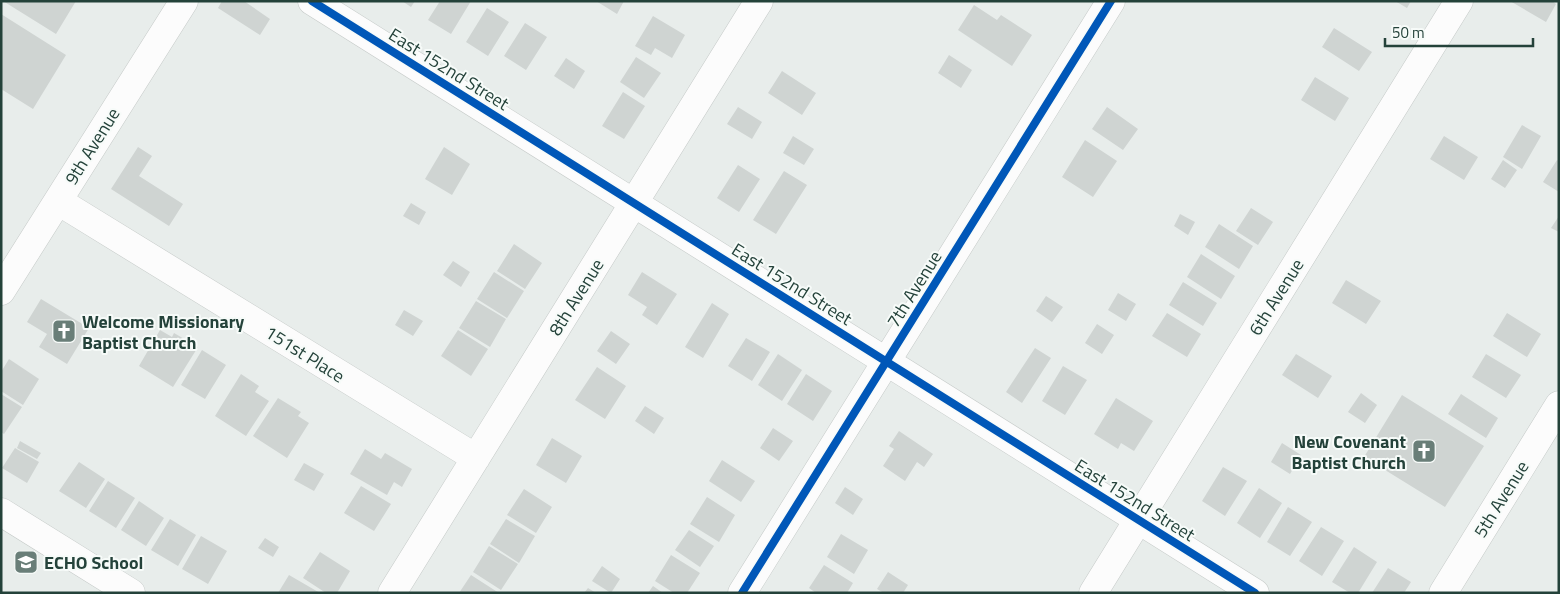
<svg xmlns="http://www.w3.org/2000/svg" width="1560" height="594" font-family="'Titillium Web',sans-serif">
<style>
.building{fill:#cfd4d2}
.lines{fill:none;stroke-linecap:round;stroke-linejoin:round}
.minor-casing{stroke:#c5cac8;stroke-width:29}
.minor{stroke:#fcfcfc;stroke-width:28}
.cycleway-casing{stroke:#f7fbf9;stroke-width:11}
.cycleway{stroke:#0057b8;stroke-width:8}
.labels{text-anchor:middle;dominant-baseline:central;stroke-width:4;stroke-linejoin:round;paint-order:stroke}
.street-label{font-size:18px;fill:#24423a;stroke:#f7fbf9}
.poi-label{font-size:18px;font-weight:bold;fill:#24423a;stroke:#f7fbf9;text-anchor:start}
</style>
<rect width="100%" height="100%" fill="#e8edeb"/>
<!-- building -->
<path class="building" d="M3 1H76L56 34Z
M222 1H244L270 19 260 35 218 8Z
M402 1H415L411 7Z
M440 1H471L451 34 428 20Z
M596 1H624L617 14Z
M1395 1H1411L1407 8Z
M1510 1H1552L1556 4 1546 22Z
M974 5 997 20 1001 15 1032 35 1012 66 958 30Z
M487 8 509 22 488 56 466 42Z
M1 14 66 55 33 109 1 89Z
M653 16 685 35 672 58 655 48 651 55 635 46Z
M525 23 547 37 526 70 504 56Z
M1334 28 1372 52 1359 71 1322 47Z
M949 55 972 70 961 88 938 73Z
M636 57 661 73 644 98 620 82Z
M566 58 585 71 574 89 554 76Z
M782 71 816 93 802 115 768 93Z
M1315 77 1349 98 1335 121 1301 100Z
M623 92 645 106 624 139 602 126Z
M738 107 762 122 752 139 727 124Z
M1107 107 1138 129 1123 150 1092 129Z
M1522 125 1541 136 1522 169 1503 157Z
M793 136 814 149 804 165 783 153Z
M1444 136 1478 157 1464 180 1430 159Z
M1085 140 1117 161 1093 197 1062 177Z
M138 147 152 156 139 176 183 204 169 226 111 189Z
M444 147 470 164 452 195 425 179Z
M1503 160 1517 170 1505 188 1491 179Z
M1557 160 1559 161V192L1543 182Z
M738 165 760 179 739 212 717 198Z
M784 171 807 185 776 234 753 220Z
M411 203 426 212 419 225 403 216Z
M1251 208 1273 222 1258 245 1236 231Z
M1180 214 1195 222 1188 235 1174 226Z
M1559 216V232L1551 228Z
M1219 224 1253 246 1239 269 1205 247Z
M514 244 542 263 525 289 497 271Z
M1201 254 1235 276 1221 299 1187 277Z
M453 261 470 272 461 287 443 275Z
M494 272 524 291 507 318 477 299Z
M642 272 677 294 657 325 642 315 647 307 628 295Z
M1346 280 1381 301 1366 324 1332 303Z
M1183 282 1217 303 1203 326 1169 305Z
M1118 293 1136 304 1126 321 1108 310Z
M1046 296 1063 307 1052 322 1036 311Z
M41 299 89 328 67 364 39 347 47 334 27 322Z
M476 301 506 319 490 347 459 328Z
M712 303 729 314 703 358 685 347Z
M404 310 423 321 413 336 395 325Z
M1167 313 1201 334 1187 357 1152 336Z
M1507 313 1541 334 1527 357 1493 336Z
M1097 324 1114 335 1102 354 1085 343Z
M160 330 172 337 174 333 198 347 173 387 139 366Z
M458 330 488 349 471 376 441 356Z
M611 331 630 344 616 364 597 351Z
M746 338 770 352 752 381 728 366Z
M1035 348 1051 358 1022 403 1006 392Z
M202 350 226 365 205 399 181 385Z
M778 354 802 370 782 401 758 385Z
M1296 354 1332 376 1318 398 1282 375Z
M1486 354 1521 375 1506 398 1472 377Z
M9 359 39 379 23 405 1 391V372Z
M1063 366 1087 380 1065 415 1042 401Z
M597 367 626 386 605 419 575 400Z
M241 374 259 386 255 392 269 401 246 436 215 416Z
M806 374 832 391 813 421 787 404Z
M1361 393 1377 405 1365 423 1348 412Z
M1 394 22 407 4 434 1 432Z
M1461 394 1498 418 1486 438 1448 414Z
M1402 395 1484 446 1445 507 1364 457Z
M278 398 301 412 298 416 309 423 287 458 253 436Z
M1116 398 1153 421 1134 451 1121 443 1118 449 1094 434Z
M645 406 664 418 654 434 635 421Z
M773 428 793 441 779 461 760 448Z
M899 431 933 454 924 467 917 462 905 481 883 466 894 449 889 446Z
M552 438 582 456 566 483 536 465Z
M20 441 41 453 37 459 17 448Z
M1282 443 1301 455 1290 474 1271 462Z
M15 448 39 462 27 483 2 468Z
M365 449 381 459 385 453 412 469 402 487 394 482 387 495 350 474Z
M722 460 755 481 741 502 709 481Z
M79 462 105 479 86 508 59 491Z
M304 463 324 474 314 491 294 480Z
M1223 467 1247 481 1225 516 1202 501Z
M108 481 135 498 116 528 89 511Z
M361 486 391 504 374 531 344 513Z
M845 487 863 499 853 515 835 503Z
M1259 488 1282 503 1260 538 1237 523Z
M524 489 552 507 536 533 507 515Z
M707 497 735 515 719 542 690 524Z
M139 501 164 518 146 546 121 530Z
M1288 507 1312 522 1290 556 1267 542Z
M170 519 196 535 178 566 151 550Z
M506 519 535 536 519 563 490 544Z
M1321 527 1344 541 1322 576 1299 561Z
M689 530 714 546 700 567 675 550Z
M841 534 868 550 854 574 827 557Z
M201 536 227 551 208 584 182 569Z
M265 538 279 547 273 557 258 548Z
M489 546 518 564 501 590 473 572Z
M1354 547 1377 562 1358 593H1350L1332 582Z
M320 552 350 571 337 593H326L303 578Z
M671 555 700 573 687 593H674L655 581Z
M824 565 853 583 847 593H816L809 588Z
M602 566 620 579 611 593 592 581Z
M1388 568 1411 582 1404 593H1372Z
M888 572 908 585 903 593H884L877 589Z
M289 575 320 593H278Z
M471 575 499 593H459Z
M653 586 663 593H648Z
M588 588 596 593H584Z"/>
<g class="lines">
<!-- minor casing -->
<g class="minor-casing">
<path id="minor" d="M312 1 1255 593
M58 201 476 458
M1 291 184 1
M1 512 131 593
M392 593 759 1
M742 593 1111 1
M1093 593 1459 1
M1443 593 1559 405"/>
</g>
<!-- minor -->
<use href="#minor" class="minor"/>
<!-- cycleway casing -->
<g class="cycleway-casing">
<path id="cycleway" d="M312 1 1255 593
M742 593 1111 1"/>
</g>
<!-- cycleway -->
<use href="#cycleway" class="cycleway"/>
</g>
<!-- icons -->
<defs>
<g id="church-square" transform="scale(1.25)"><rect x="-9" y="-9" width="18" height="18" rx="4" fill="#697e78" stroke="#f7fbf9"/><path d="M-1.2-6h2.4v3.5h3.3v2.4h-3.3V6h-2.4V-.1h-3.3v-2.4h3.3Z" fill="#fff"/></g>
<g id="school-square" transform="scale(1.25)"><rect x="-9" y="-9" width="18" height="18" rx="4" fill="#697e78" stroke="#f7fbf9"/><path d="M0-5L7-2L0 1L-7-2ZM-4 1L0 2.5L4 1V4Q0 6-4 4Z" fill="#fff"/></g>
</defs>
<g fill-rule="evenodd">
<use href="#church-square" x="64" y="331"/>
<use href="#church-square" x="1424" y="451"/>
<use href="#school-square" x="26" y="562"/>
</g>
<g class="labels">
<!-- street labels -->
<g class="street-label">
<text transform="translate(449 69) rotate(32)">East 152nd Street</text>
<text transform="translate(92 146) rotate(-58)">9th Avenue</text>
<text transform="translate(792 284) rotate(32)">East 152nd Street</text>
<text transform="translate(914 289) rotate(-58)">7th Avenue</text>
<text transform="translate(576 297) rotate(-58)">8th Avenue</text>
<text transform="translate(1276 297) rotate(-58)">6th Avenue</text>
<text transform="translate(305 354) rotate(32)">151st Place</text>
<text transform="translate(1501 499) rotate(-58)">5th Avenue</text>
<text transform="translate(1135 500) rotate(32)">East 152nd Street</text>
</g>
<!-- poi labels -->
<g class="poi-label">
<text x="82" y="321">Welcome Missionary<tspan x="82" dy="21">Baptist Church</tspan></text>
<text x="1406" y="441" text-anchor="end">New Covenant<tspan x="1406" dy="21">Baptist Church</tspan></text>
<text x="44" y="562">ECHO School</text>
</g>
</g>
<!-- border -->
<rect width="1560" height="594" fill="none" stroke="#24423a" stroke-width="5"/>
<!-- scale -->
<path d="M1385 38v8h148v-8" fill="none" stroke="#24423a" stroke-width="2.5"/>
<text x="1392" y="38" font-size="15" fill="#24423a" stroke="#f7fbf9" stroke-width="4" paint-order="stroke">50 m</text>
</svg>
